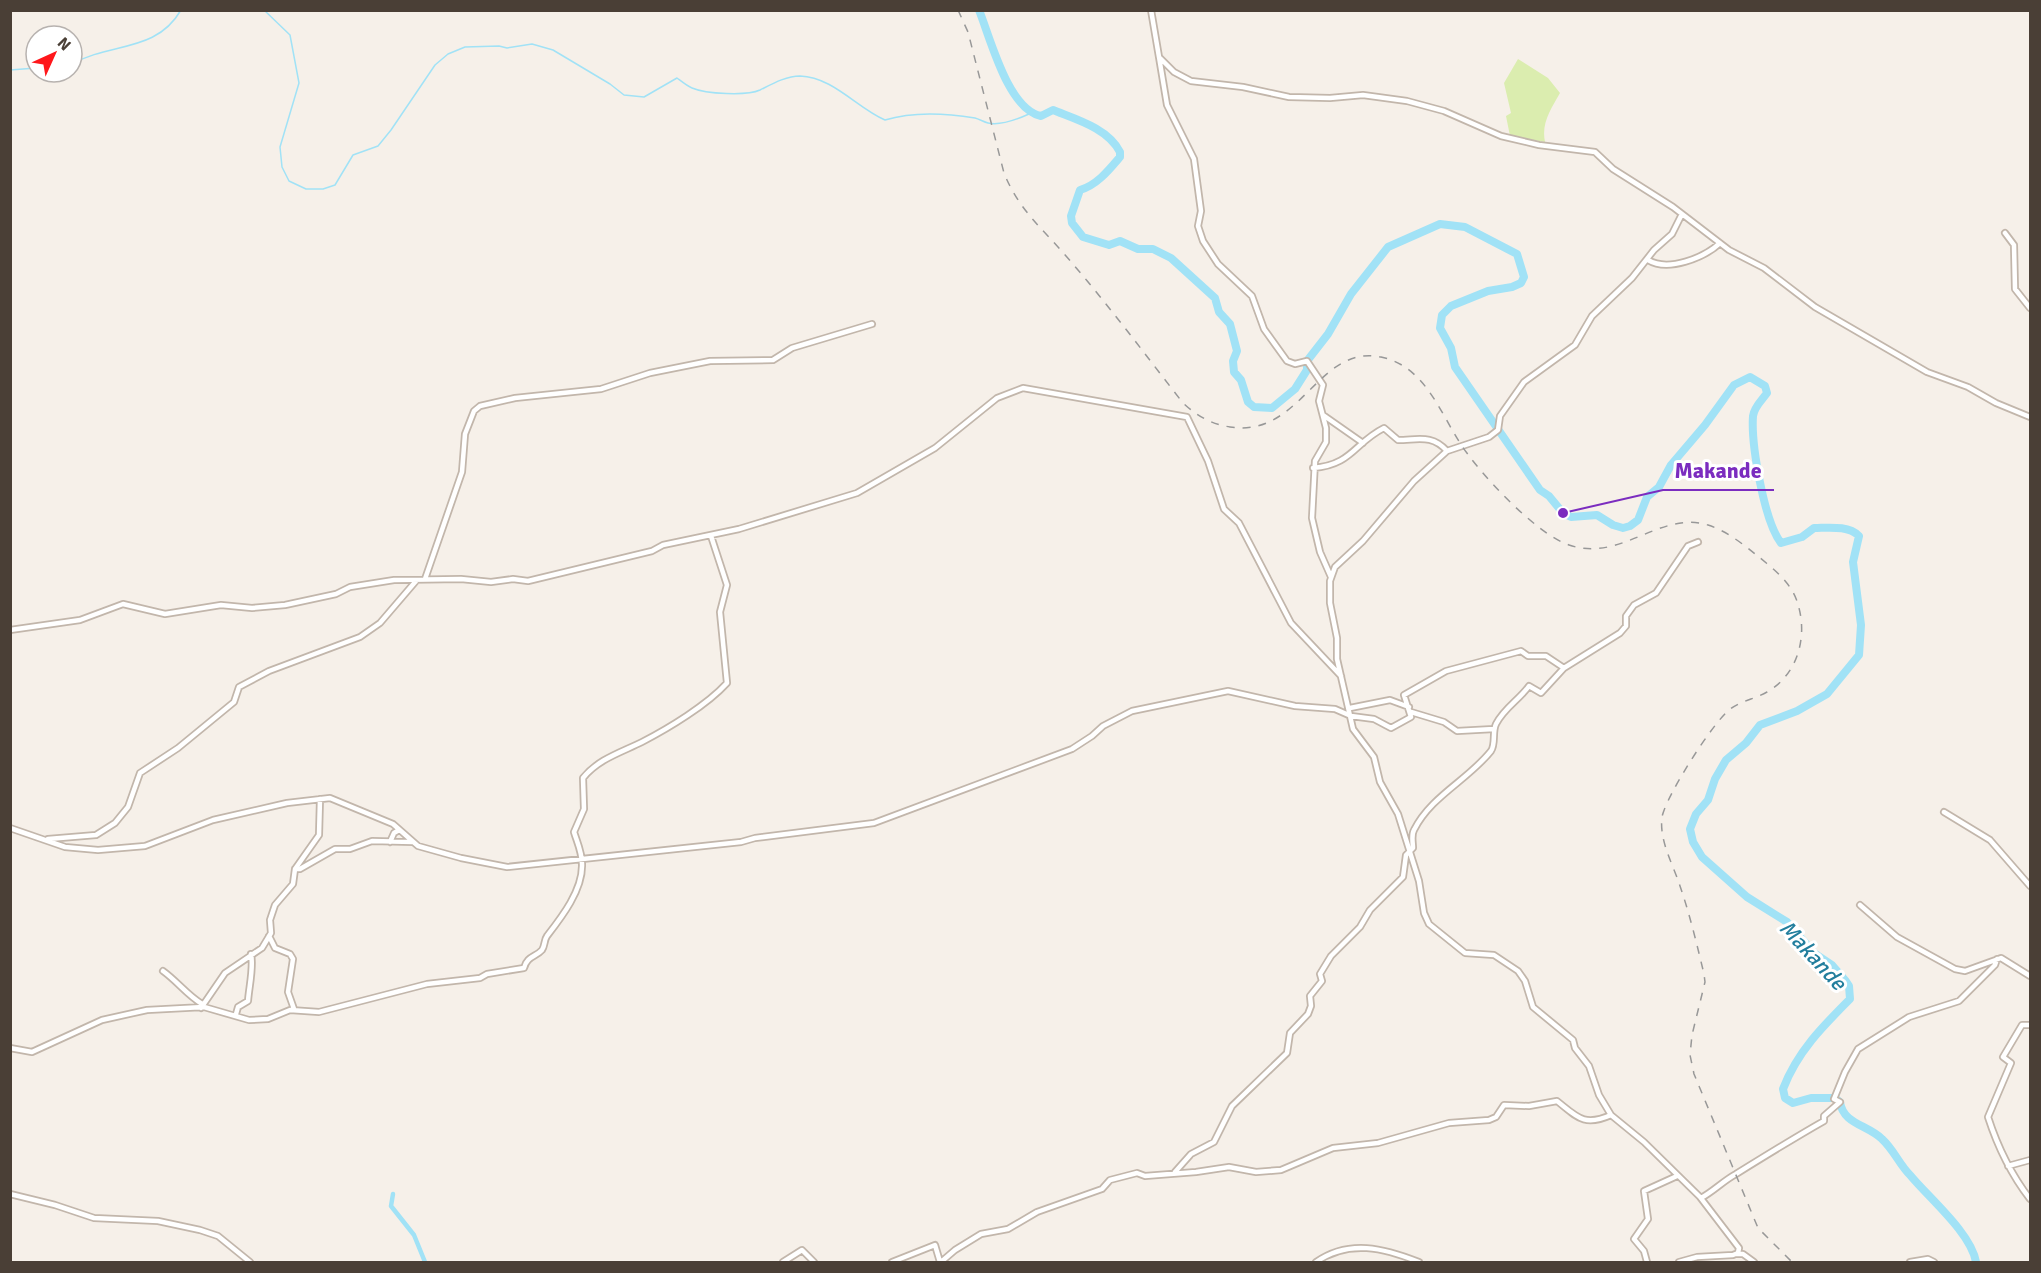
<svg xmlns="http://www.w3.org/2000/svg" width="2041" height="1273" font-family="Signika,sans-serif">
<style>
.green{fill:#dbedaf}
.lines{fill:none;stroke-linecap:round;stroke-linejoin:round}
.stream{stroke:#a1e2f6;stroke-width:1.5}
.canal{stroke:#a1e2f6;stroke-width:4.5}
.river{stroke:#a1e2f6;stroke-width:8}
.minor-casing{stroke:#c2b6ab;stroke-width:8}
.minor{stroke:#fff;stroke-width:4.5}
.rail{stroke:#989898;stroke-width:1.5;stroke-dasharray:8 8;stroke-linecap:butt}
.labels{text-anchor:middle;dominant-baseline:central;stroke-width:6;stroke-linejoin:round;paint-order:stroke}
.water-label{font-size:22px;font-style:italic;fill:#227e9d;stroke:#fff}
.leader{fill:none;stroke:#7b2cbf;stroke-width:2}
.callout-dot{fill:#7b2cbf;stroke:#fff;stroke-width:2}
.callout-label{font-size:22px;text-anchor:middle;font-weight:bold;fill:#7b2cbf;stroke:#fff;stroke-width:6;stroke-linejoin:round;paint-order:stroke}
</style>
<rect width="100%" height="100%" fill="#f6f0e9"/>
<!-- green -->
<path class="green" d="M1518 59 1548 78 1560 93C1551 109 1541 123 1545 142L1510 136 1506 116 1511 113 1504 83Z"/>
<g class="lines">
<!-- stream -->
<path class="stream" d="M264 10 290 35 299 83 280 147 282 167 289 181 306 189H323L335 185 353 155 378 146 391 130 435 65 448 54 465 47 499 46 507 48 532 44 553 50 610 84 624 95 644 97 677 78C681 81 687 86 692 88 706 94 747 96 760 90 772 84 786 76 800 76 833 77 857 108 885 120 914 111 945 113 975 118 979 119 984 122 988 123 1001 126 1018 119 1029 114
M72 64C111 42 156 53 181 10
M10 70 36 68"/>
<!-- canal -->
<path class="canal" d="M393 1194 391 1206 414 1235 425 1262"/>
<!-- river -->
<path class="river" d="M979 10C991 40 1008 109 1041 116L1053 110C1075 119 1108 128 1120 152V157C1109 170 1097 185 1080 190L1071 216 1072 223 1083 237 1109 245 1120 241 1138 249H1153L1171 258 1215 298 1219 312 1230 324 1237 351 1233 361 1234 372 1241 380 1248 402 1254 407 1272 408 1295 389 1307 370V361L1328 334 1351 294 1388 247 1440 224 1465 227 1517 254 1524 277 1521 283 1512 287 1488 291 1451 306 1442 315 1440 328 1451 348 1455 367 1540 490 1549 496 1563 513 1571 517 1597 515 1613 525 1623 528 1630 526 1638 520 1647 497 1659 487 1671 465 1705 425 1734 385 1750 377 1765 386 1767 393C1762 400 1754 407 1753 416 1751 444 1764 521 1781 543L1802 537 1814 528C1828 528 1848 525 1859 536L1853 562 1861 625 1859 655 1827 694 1797 711 1760 725 1746 743 1726 760 1715 779 1708 800 1696 814 1690 829 1693 842 1702 857 1747 897 1787 922 1814 953 1832 965 1845 980 1849 986 1850 999C1823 1026 1797 1052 1783 1089L1785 1098 1793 1103 1811 1098H1835L1840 1102C1843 1124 1868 1125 1882 1139 1894 1150 1899 1164 1910 1175 1929 1198 1971 1233 1976 1262"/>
<!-- minor casing -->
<g class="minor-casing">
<path id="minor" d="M1151 10 1159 57 1174 72 1191 81 1243 87 1289 97 1330 98 1363 95 1407 101 1444 111 1501 136 1539 145 1595 152 1613 169 1673 207 1729 250 1764 268 1815 307 1927 372 1968 387 1996 403 2030 417
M1159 57 1167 105 1194 159 1201 211 1198 226 1203 241 1218 264 1252 296 1264 329 1287 361 1295 364 1307 361 1323 385 1319 401 1326 428V442L1315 461 1312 518 1320 552 1331 577
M2005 233 2014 245 2015 289 2030 308
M1648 260C1668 272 1704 258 1720 243
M1323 415 1363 443
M1313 468C1352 465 1354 443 1384 428L1398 440C1418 440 1432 434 1447 451
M425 579 462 472 465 434 474 411 480 406 515 398 601 389 650 373 710 361 773 360 792 348 872 324
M10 630 80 620 123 604 165 614 221 605 252 608 285 605 336 594 350 587 394 580 461 579 491 582 513 579 528 581 652 551 663 545 739 529 857 493 935 448 997 398 1023 388 1187 417 1208 461 1224 509 1239 523 1291 623 1341 676
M1350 708 1390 700 1409 707
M1411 712 1444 722 1457 731 1494 729
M1944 812 1990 840 2030 886
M10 828 65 847 98 850 145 846 213 820 287 803 330 798 393 824 418 846 461 858 507 867 741 842 755 838 874 823 1072 749 1092 736 1103 726 1132 711 1228 691 1295 706 1335 709 1351 716 1374 719 1391 728 1411 717 1404 695 1446 671 1521 651 1528 656H1546L1564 668
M48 839 96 835 115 823 128 807 140 773 178 748 234 702 239 687 269 671 360 637 380 623 416 581
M390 842 394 833 399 830
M295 869H300L335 849H350L372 841 413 842
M1860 905 1897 937 1955 969 1965 971 2001 958 2030 976
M269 936 275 948 290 954 293 959 288 992 294 1009
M163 971C177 981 187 995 202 1004
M201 1008 225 973 262 948 271 933 270 920 275 905 293 884 295 869 319 835 320 799
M236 1014 238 1007 248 1001C249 987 254 966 251 954
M2030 1025H2022L2003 1057 2011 1063 1988 1117C1998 1148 2010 1173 2030 1199
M10 1048 32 1052 102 1020 147 1010 204 1007 249 1020 268 1019 290 1010 319 1012 427 984 480 978 487 974 524 968C527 956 536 957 542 950 545 946 544 940 547 936 561 918 583 890 582 864 582 852 577 842 574 832L584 809 583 778C598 759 622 752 642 742 669 728 707 705 727 683L720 612 727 585 711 536
M2008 1166 2030 1160
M1175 1172 1191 1154 1214 1142 1232 1106 1287 1053 1290 1033 1308 1014 1311 1006 1310 996 1322 981 1320 974 1331 956 1360 927 1370 910 1403 877 1406 855 1413 848C1413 843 1411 835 1414 830 1431 796 1468 780 1491 751 1496 744 1492 732 1496 724 1504 708 1519 700 1529 686L1541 693 1564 668 1620 633 1626 626V616L1634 605 1656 593 1688 546 1698 542
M10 1194 55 1205 94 1218 158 1221 200 1230 218 1236 250 1262
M1701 1198C1714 1191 1723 1181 1736 1174 1765 1156 1794 1138 1824 1121V1116L1840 1102 1834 1099 1845 1072 1858 1049 1909 1017 1959 1001 1995 965 1997 959
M1736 1254H1743L1754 1262
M783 1262 802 1250 814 1262
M892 1262 935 1245 940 1262
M941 1262 955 1250 981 1234 1008 1229 1037 1212 1102 1189 1110 1180 1137 1173 1145 1176 1196 1172 1229 1167 1256 1172 1281 1170 1333 1148 1378 1143 1449 1123 1489 1120 1496 1117 1504 1105 1529 1106 1557 1101C1577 1117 1584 1127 1611 1115
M1316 1262C1349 1239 1384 1248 1419 1262
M1647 1262 1644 1251 1634 1239 1648 1219 1644 1191 1677 1176
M1679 1262 1697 1257 1733 1255 1738 1253 1739 1248 1700 1197 1644 1142 1611 1115 1599 1095 1589 1066 1575 1048 1573 1040 1533 1007 1525 981 1518 971 1494 955 1465 953 1429 924 1424 913 1419 881 1398 814 1380 782 1374 757 1353 729 1337 659V638L1330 603V581L1335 567 1363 541 1414 481 1447 451 1489 437 1498 430 1500 416 1524 382 1575 345 1592 316 1632 278 1654 250 1672 234 1682 214
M1910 1262 1928 1259 1934 1262"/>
</g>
<!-- minor -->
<use href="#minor" class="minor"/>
<!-- rail -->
<path class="rail" d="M958 10 968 32 1004 173C1019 210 1041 227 1066 256 1107 303 1144 353 1183 403 1197 416 1211 424 1230 427 1302 438 1317 344 1381 357 1424 366 1439 410 1460 443 1479 473 1536 534 1569 545 1621 563 1660 510 1708 525 1727 531 1744 545 1759 557 1776 571 1794 585 1799 608 1807 639 1797 675 1767 692 1755 699 1740 701 1729 710 1712 724 1666 796 1662 817 1659 841 1673 864 1680 886 1690 915 1697 945 1704 974L1705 982 1692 1035 1690 1055 1694 1074 1758 1228 1792 1262"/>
</g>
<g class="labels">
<!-- water labels -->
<g class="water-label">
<text transform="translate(1813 955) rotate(47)">Makande</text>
</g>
</g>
<!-- callouts -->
<path class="leader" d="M1563 513L1663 490H1774"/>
<circle class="callout-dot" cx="1563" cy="513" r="6"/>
<g class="callout-label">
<text x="1718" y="478">Makande</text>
</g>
<!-- border -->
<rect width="2041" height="1273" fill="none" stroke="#4a3f36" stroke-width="24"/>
<!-- north arrow -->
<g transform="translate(54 54) rotate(45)"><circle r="28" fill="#ffffff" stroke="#b7b2af" stroke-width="1.5"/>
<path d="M0-4.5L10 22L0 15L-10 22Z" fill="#ff171b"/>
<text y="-9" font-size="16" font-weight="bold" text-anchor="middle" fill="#4a3f36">N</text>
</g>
</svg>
